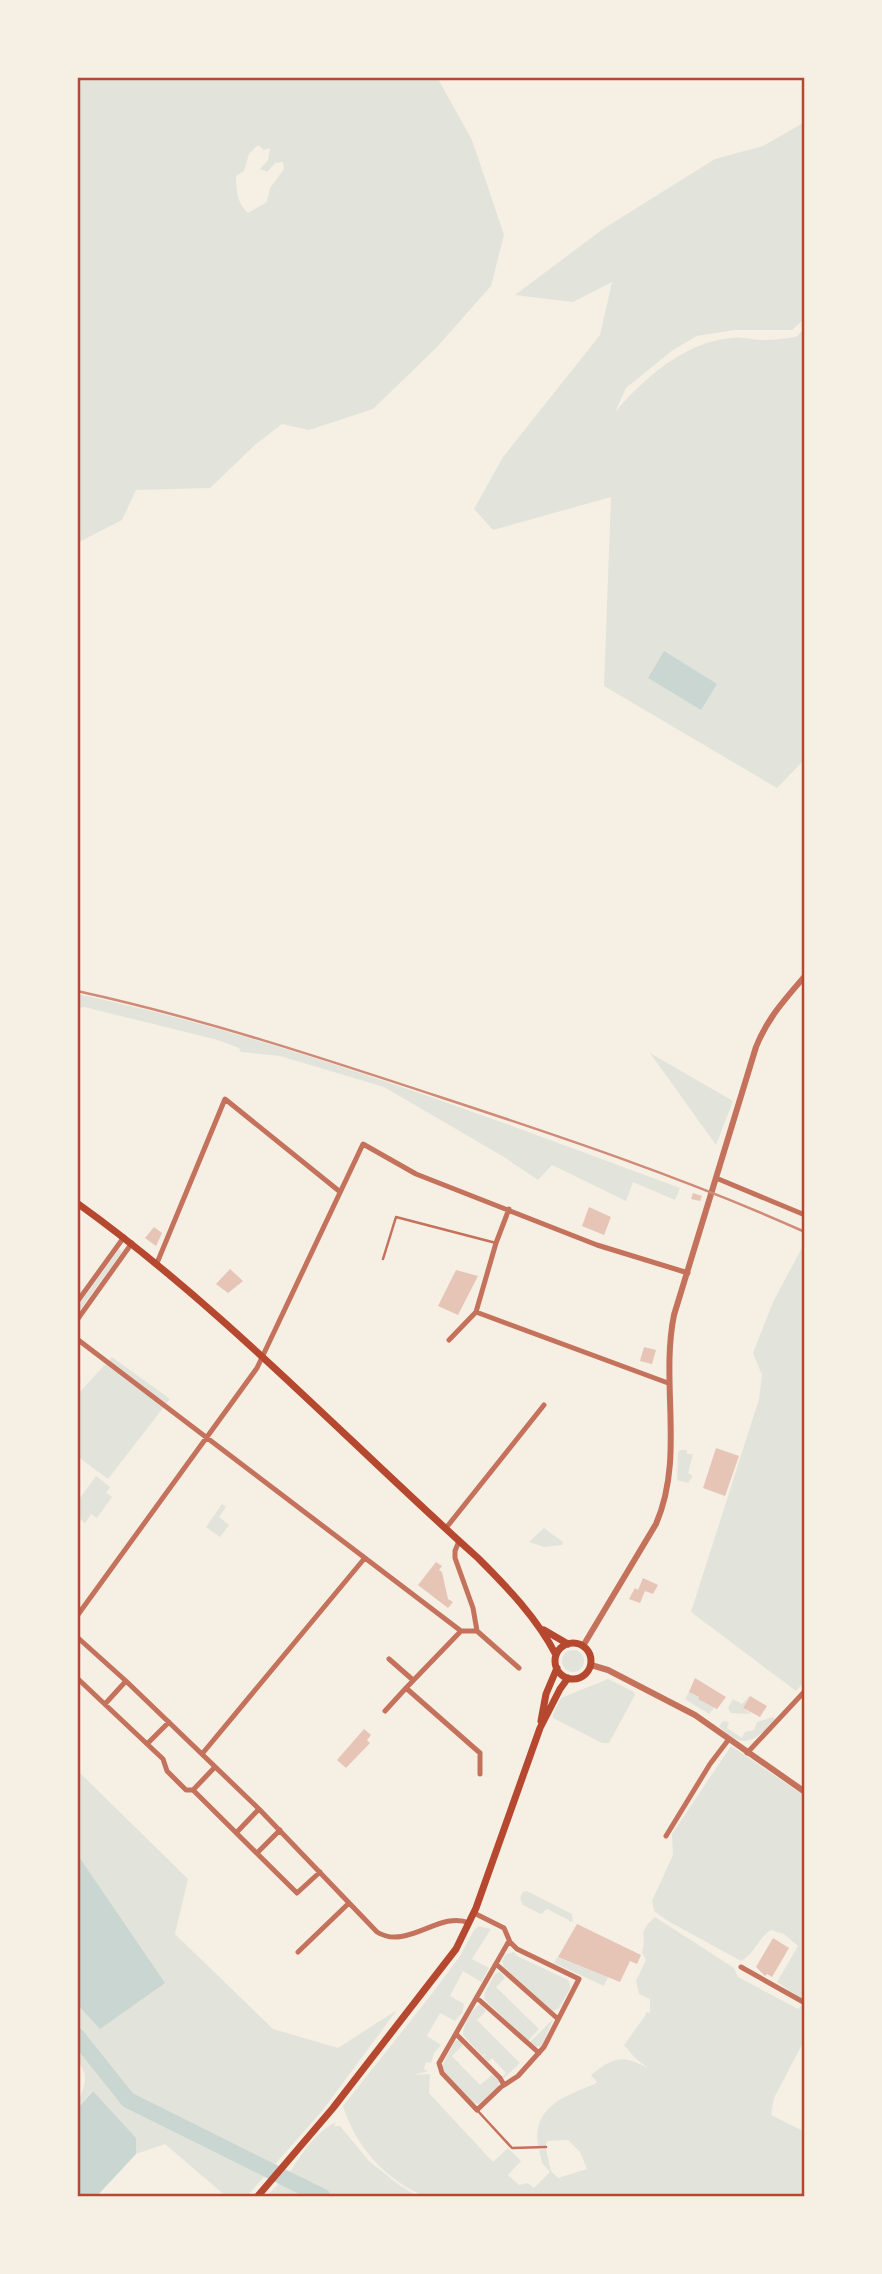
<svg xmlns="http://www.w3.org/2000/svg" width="882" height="2274" font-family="Figtree,sans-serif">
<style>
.green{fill:#e2e4dc;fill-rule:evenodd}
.water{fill:#c9d6d2}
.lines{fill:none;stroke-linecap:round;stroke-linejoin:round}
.river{stroke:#c9d6d2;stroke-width:16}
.building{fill:#e6c5b7}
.service{stroke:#c5725c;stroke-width:2.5}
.minor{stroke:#c5725c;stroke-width:5}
.tertiary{stroke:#c5725c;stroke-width:6}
.secondary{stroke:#b5482f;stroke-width:7}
.rail{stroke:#cf8b77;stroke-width:2.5}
.neatline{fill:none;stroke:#b5482f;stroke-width:2.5}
</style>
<rect width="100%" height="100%" fill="#f6efe4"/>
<!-- green -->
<path class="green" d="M77 77H437L472 140 504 235 491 286 437 347 373 409 309 430 282 424 256 444 210 488 136 490 122 520 77 543ZM258 145 264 150 270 148 268 160 260 169 267 172 275 163 283 162 284 169 270 188 267 202 248 213C236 201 237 192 236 176L244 171 249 154Z
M805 122V318L792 330H734L697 336 673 350 626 388 615 412C644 379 682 343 731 338 741 336 753 340 763 340 774 340 785 338 796 337L805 328V759L777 788 604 686 611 497 493 530 474 509 503 457 600 335 612 282 573 302 515 295 603 229 715 159 763 146Z
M77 994C284 1038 482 1115 680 1188L675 1200 633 1182 626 1201 552 1165 538 1180 504 1157 384 1087 280 1056 241 1052 239 1048 218 1040 84 1007 77 1008Z
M650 1053 733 1101 716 1145Z
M805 1242V1681L796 1691 691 1612 759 1399 762 1375 753 1353 773 1302Z
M119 1249 122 1252 77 1314V1307Z
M112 1357 170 1399 108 1479 77 1456V1395Z
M681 1450H687V1454H693L688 1473 693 1476 688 1483 677 1480 678 1452Z
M96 1476 110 1487 106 1493 112 1497 97 1518 91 1514 85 1523 77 1517V1502Z
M222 1504 226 1507 219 1517 229 1525 220 1537 206 1527Z
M544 1528 563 1542 562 1545 544 1547 529 1542Z
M562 1661a11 11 0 1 1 22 0a11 11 0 1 1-22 0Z
M608 1679 634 1692 635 1695 609 1743H602L553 1718V1714L561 1698Z
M689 1692 699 1697 698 1699 715 1707 709 1714 685 1699Z
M750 1695 743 1708 751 1714 731 1713 728 1708 733 1699 742 1704Z
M773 1717 775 1719C755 1742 743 1751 719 1726L723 1721 729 1722 727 1728 742 1738 745 1732 754 1730 757 1722Z
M731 1746 805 1796V2001L777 1982 798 1946 784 1934 771 1930C758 1938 755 1954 741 1961L668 1921 654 1911 652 1901 673 1855 672 1834Z
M77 1770 188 1879 175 1934 273 2029 338 2048 397 2010 322 2111 246 2197H227L165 2144 136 2154V2138L92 2091 77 2109C81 2088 93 2080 77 2060Z
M527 1891 572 1914 573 1921 569 1922V1920L547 1909 541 1914 523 1905 520 1898 523 1892Z
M655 1917 734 1968 738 1977 798 2009 802 2005 805 2006V2039L774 2098 771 2115 805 2132V2197H427C387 2182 355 2146 343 2106L431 1995 460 1956 474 1930 479 1926 491 1929 472 1959 489 1968 481 1982 463 1971 450 1996 464 2004 462 2013 455 2021 440 2013 427 2036 441 2045 434 2053 431 2063 426 2062 424 2069 428 2071 414 2075 430 2074 429 2093 493 2162 508 2148 521 2161 508 2175 519 2185 528 2183 534 2188 550 2172 542 2163 539 2150 546 2149 551 2171 558 2178 587 2169 580 2152 568 2140 547 2141 546 2146H538C532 2107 564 2096 595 2084L597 2082 591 2075C615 2056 622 2055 648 2068L635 2058 624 2045 645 2016 646 2012 650 2013V1999L639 1994 636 1981 646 1960 642 1952C648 1933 635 1935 655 1917Z
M514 1952 517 1956 568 1980 571 1987 559 2008 553 2011 549 2008 504 1967 502 1961 506 1954Z
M557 1957 608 1977 604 1986 554 1963Z
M500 1972 505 1978 496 1987 539 2029 528 2041 484 1999 485 1992 495 1974Z
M480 2004 486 2011 477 2020 520 2063 504 2078 502 2077 506 2073 492 2058 488 2062 483 2057 486 2053 482 2056 463 2035C463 2024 471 2010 480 2004Z
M553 2019 542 2046 536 2047 530 2042Z
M458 2040 463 2045 452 2056 480 2085 492 2075 499 2080 498 2087 479 2104 474 2103 444 2072 442 2066 455 2041Z
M336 2122 334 2126H340L369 2161 399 2185 419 2197H331L288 2176C299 2157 315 2132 336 2122Z
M281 2181 313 2197H266Z"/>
<!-- water -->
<path class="water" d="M664 651 717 684 701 710 648 678Z
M77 1854 165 1983 100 2029 77 2004Z
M93 2091 136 2138V2154L96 2197H77V2109Z"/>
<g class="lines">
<!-- river -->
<path class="river" d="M77 2036 128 2100 323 2197"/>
</g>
<!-- building -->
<path class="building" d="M693 1193 702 1196 700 1201 691 1199Z
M589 1207 611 1217 604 1235 582 1226Z
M154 1227 162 1233 156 1246 145 1238Z
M230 1269 243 1281 228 1293 216 1284Z
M456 1270 478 1276 458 1315 438 1306Z
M644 1347 656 1350 652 1364 640 1361Z
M716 1448 739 1456 725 1496 703 1488Z
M436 1562 442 1566 439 1570 442 1572 448 1599 453 1602 448 1608 418 1585Z
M643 1578 658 1585 653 1594 645 1591 640 1603 629 1599 635 1588 638 1590Z
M695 1678 726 1697 717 1709 698 1699 699 1697 689 1692Z
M750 1696 767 1706 760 1717 743 1708Z
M364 1729 371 1735 367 1740 370 1743 346 1768 337 1760Z
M577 1924 641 1955 637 1964 630 1961 620 1982 558 1957Z
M773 1938 789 1948 772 1977 767 1974 765 1976 756 1967Z"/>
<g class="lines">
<!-- service -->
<path class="service" d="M383 1259 396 1217 496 1243
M477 2110 512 2148 546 2147"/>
<!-- minor -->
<path class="minor" d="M716 1178 805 1215
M509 1209 496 1243 476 1312 668 1383
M157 1263 225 1099 339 1191
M77 1302 124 1237
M77 1320 132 1243
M77 1339 461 1631
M449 1340 476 1312
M446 1528 544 1405
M459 1541 455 1551V1558L473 1608 477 1631H461L406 1688 480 1753V1774
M77 1616 257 1368 363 1144 416 1174 597 1245 688 1273
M477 1631 519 1668
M77 1637 126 1681 259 1809 377 1932C407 1951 440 1910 469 1923
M389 1659 413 1680
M77 1678 163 1759 167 1771 186 1790H193L297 1893 320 1872
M105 1704 126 1681
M385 1711 406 1688
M147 1744 169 1722
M747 1753 805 1691
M202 1754 364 1559
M193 1790 215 1767
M237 1832 259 1809
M666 1836 710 1764 729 1739
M258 1852 280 1830
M474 1913 504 1928 510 1942 517 1949 579 1979 544 2047 518 2076 501 2087 477 2110 442 2073 439 2063 509 1941
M298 1952 349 1903
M496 1964 558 2019
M741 1967 805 2003
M477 1998 539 2053
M456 2034 500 2078 504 2085"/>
<!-- tertiary -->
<path class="tertiary" d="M583 1646 656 1524C685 1457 660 1384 674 1315L756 1047C767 1019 785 999 805 976
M591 1665 608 1670 695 1715 805 1792"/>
<!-- secondary -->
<path class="secondary" d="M77 1203C222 1307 345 1439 478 1558 507 1587 537 1618 556 1655
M544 1630 568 1644
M555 1661a18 18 0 1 1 36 0a18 18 0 1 1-36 0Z
M541 1721 546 1694 557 1668
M257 2197 333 2108 456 1949 476 1908 540 1728 560 1689 568 1678"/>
<!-- rail -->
<path class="rail" d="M77 991C201 1018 322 1058 443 1098 565 1138 687 1179 805 1232"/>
</g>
<!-- border -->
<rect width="882" height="2274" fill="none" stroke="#f6efe4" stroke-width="158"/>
<rect x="79" y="79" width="724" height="2116" class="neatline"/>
</svg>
